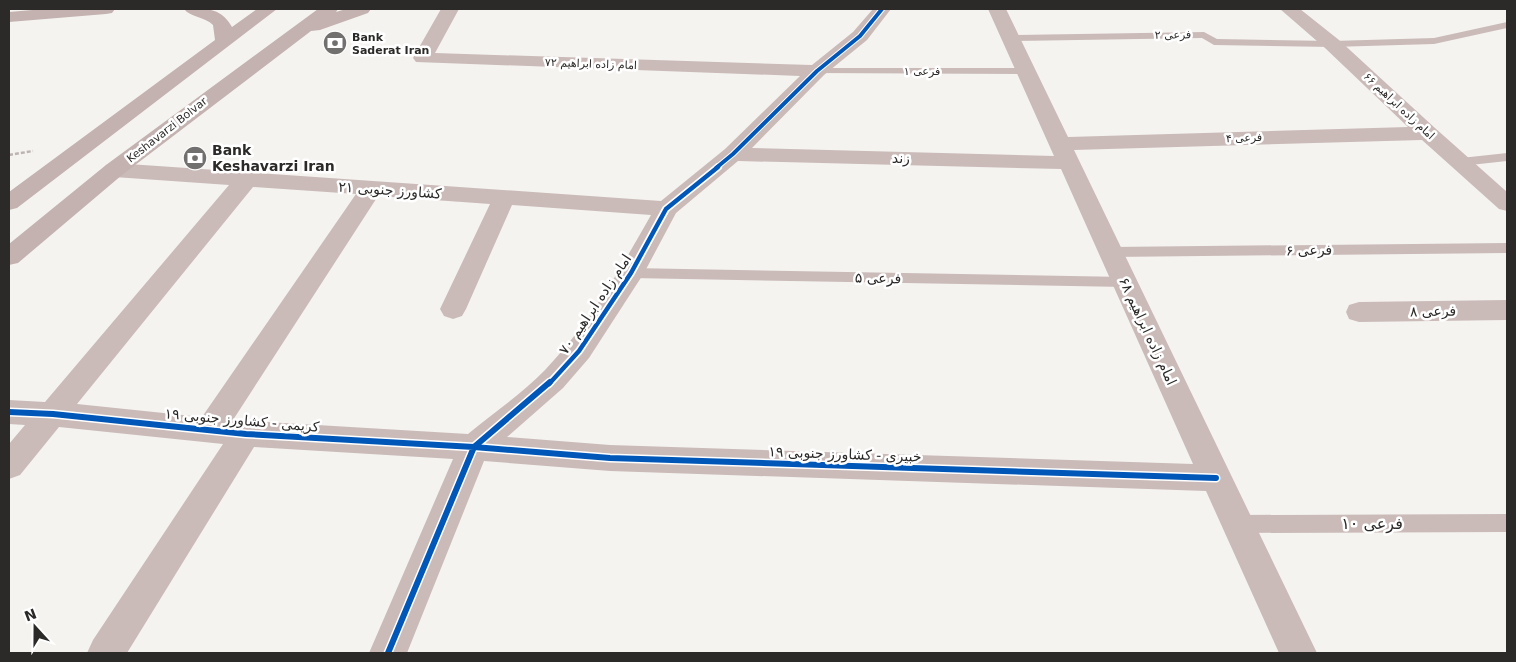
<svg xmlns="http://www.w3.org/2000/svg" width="1516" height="662" font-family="'DejaVu Sans','Noto Sans Arabic',sans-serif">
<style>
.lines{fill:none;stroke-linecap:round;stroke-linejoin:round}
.path{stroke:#bdb4b2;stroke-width:2.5;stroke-dasharray:4 2;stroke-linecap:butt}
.lane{fill:#cabbb8;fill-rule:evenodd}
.street{fill:#cabbb8;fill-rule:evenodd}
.primary{fill:#c3b2af;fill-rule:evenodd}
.cycleway-far2-casing{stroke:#fff;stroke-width:6}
.cycleway-far1-casing{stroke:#fff;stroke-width:8}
.cycleway-casing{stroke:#fff;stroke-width:9}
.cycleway-far2{stroke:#0057b8;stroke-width:4}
.cycleway-far1{stroke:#0057b8;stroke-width:4.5}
.cycleway{stroke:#0057b8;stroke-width:6}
.labels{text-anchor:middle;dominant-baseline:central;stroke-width:5;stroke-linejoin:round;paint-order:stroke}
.far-street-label{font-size:11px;fill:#2b2a28;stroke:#fff}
.far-poi-label{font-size:11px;font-weight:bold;fill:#2b2a28;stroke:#fff;text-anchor:start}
.poi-label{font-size:14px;font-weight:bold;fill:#2b2a28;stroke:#fff;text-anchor:start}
.street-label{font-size:14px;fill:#2b2a28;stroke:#fff}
.near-street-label{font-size:16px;fill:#2b2a28;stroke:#fff}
</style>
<rect width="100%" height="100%" fill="#f5f3f0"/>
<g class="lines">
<!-- path -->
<path class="path" d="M9 155 33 151"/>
<!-- lane -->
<path class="lane" d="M1507 22V28L1434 44 1332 47 1214 45 1202 38 1011 41 1006 38 1011 35 1204 32 1217 39 1332 41 1434 38Z
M817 68H1026L1032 71 1026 74 813 73 811 71 813 69Z
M1507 153V161L1461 166 1454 162 1461 158Z
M1507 243V253L1111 257 1106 255 1104 252 1106 249 1111 247Z
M631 268 1125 277 1130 278 1133 282 1130 286 1125 287 631 278 626 277 623 273 626 269Z
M1507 514V532L1238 533 1231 530 1228 524 1231 518 1238 515Z"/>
<!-- street -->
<path class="street" d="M441 9H459L435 53 812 65 853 32 873 9H891L867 40 824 75 752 148 1054 156 988 9H1006L1068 137 1408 127 1325 48 1280 9H1300L1339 40 1435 128 1507 192V211L1499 209 1422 140 1074 150 1317 653H1279L1206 491 610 471 484 461 407 653H369L453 459 254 447 127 653H87L93 640 223 444 59 427 20 475 9 479V444L25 425 9 424V400L45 402 229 185 114 177 106 175 103 170 106 165 114 163 661 201 725 149 800 76 416 62 413 58ZM738 161 1061 169 1193 464 610 445 507 437 563 388 589 358 644 273 676 213ZM253 187 356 194 202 417 77 404ZM378 196 490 204 440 309 444 316 453 319 462 316 466 309 512 205 651 215C620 270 588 325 545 370 522 394 493 413 468 434L233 420Z
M1507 300V320L1359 322 1349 319 1346 312 1349 305 1359 302Z"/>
<!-- primary -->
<path class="primary" d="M44 9H115L112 13 106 14 9 22V12Z
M184 9C204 8 221 7 232 27L257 9H277L17 208 9 210V192L215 40 213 25C205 17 190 17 184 9Z
M318 9H338L336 12 346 9H371L368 13 320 30 311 31 122 175 18 263 9 265V244L106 165Z"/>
<!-- cycleway-far2 casing -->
<g class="cycleway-far2-casing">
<path id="cycleway-far2" d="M716 168 733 154 817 71 860 36 882 9"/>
</g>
<!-- cycleway-far1 casing -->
<g class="cycleway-far1-casing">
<path id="cycleway-far1" d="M549 384 579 351 631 273 666 209 718 167"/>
</g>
<!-- cycleway casing -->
<g class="cycleway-casing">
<path id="cycleway" d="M9 412 53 414 246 434 474 447 610 458 1216 478
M388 653 474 447 550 382"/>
</g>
<!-- cycleway-far2 -->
<use href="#cycleway-far2" class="cycleway-far2"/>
<!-- cycleway-far1 -->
<use href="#cycleway-far1" class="cycleway-far1"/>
<!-- cycleway -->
<use href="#cycleway" class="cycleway"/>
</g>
<!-- icons -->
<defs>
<g id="bank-disc" transform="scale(1.25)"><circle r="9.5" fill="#72706e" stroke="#fff"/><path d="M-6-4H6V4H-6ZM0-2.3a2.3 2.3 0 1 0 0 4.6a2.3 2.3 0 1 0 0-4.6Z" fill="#fff"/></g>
</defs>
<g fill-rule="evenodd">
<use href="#bank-disc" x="335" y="43"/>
<use href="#bank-disc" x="195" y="158"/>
</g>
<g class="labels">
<!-- far-street labels -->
<g class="far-street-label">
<text transform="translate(1173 35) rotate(-1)">فرعی ۲</text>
<text transform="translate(591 64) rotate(2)">امام زاده ابراهیم ۷۲</text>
<text x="922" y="71">فرعی ۱</text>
<text transform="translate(1399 106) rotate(43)">امام زاده ابراهیم ۶۶</text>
<text transform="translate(167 130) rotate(-38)">Keshavarzi Bolvar</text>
<text transform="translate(1244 138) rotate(-2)">فرعی ۴</text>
</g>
<!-- far-poi labels -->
<g class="far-poi-label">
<text x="352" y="37">Bank<tspan x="352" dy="13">Saderat Iran</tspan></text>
</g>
<!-- poi labels -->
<g class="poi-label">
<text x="212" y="150">Bank<tspan x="212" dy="16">Keshavarzi Iran</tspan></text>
</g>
<!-- street labels -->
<g class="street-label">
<text transform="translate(901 158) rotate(2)">زند</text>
<text transform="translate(390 190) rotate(4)">کشاورز جنوبی ۲۱</text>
<text transform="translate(1309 250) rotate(-1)">فرعی ۶</text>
<text transform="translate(878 278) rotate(1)">فرعی ۵</text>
<text transform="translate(595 304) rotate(-56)">امام زاده ابراهیم ۷۰</text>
<text transform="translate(1433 311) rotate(-1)">فرعی ۸</text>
<text transform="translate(1148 331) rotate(65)">امام زاده ابراهیم ۶۸</text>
<text transform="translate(242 420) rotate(5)">کریمی - کشاورز جنوبی ۱۹</text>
<text transform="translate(845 454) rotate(2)">خبیری - کشاورز جنوبی ۱۹</text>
</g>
<!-- near-street labels -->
<g class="near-street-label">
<text x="1372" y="523">فرعی ۱۰</text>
</g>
</g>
<!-- border -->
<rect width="1516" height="662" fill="none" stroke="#2b2a28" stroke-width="20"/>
<!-- north arrow -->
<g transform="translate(35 627) rotate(339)" stroke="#ffffff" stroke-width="4" paint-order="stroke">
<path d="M0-4L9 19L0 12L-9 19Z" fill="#2b2a28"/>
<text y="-8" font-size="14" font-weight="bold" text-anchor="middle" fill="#2b2a28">N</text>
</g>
</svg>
